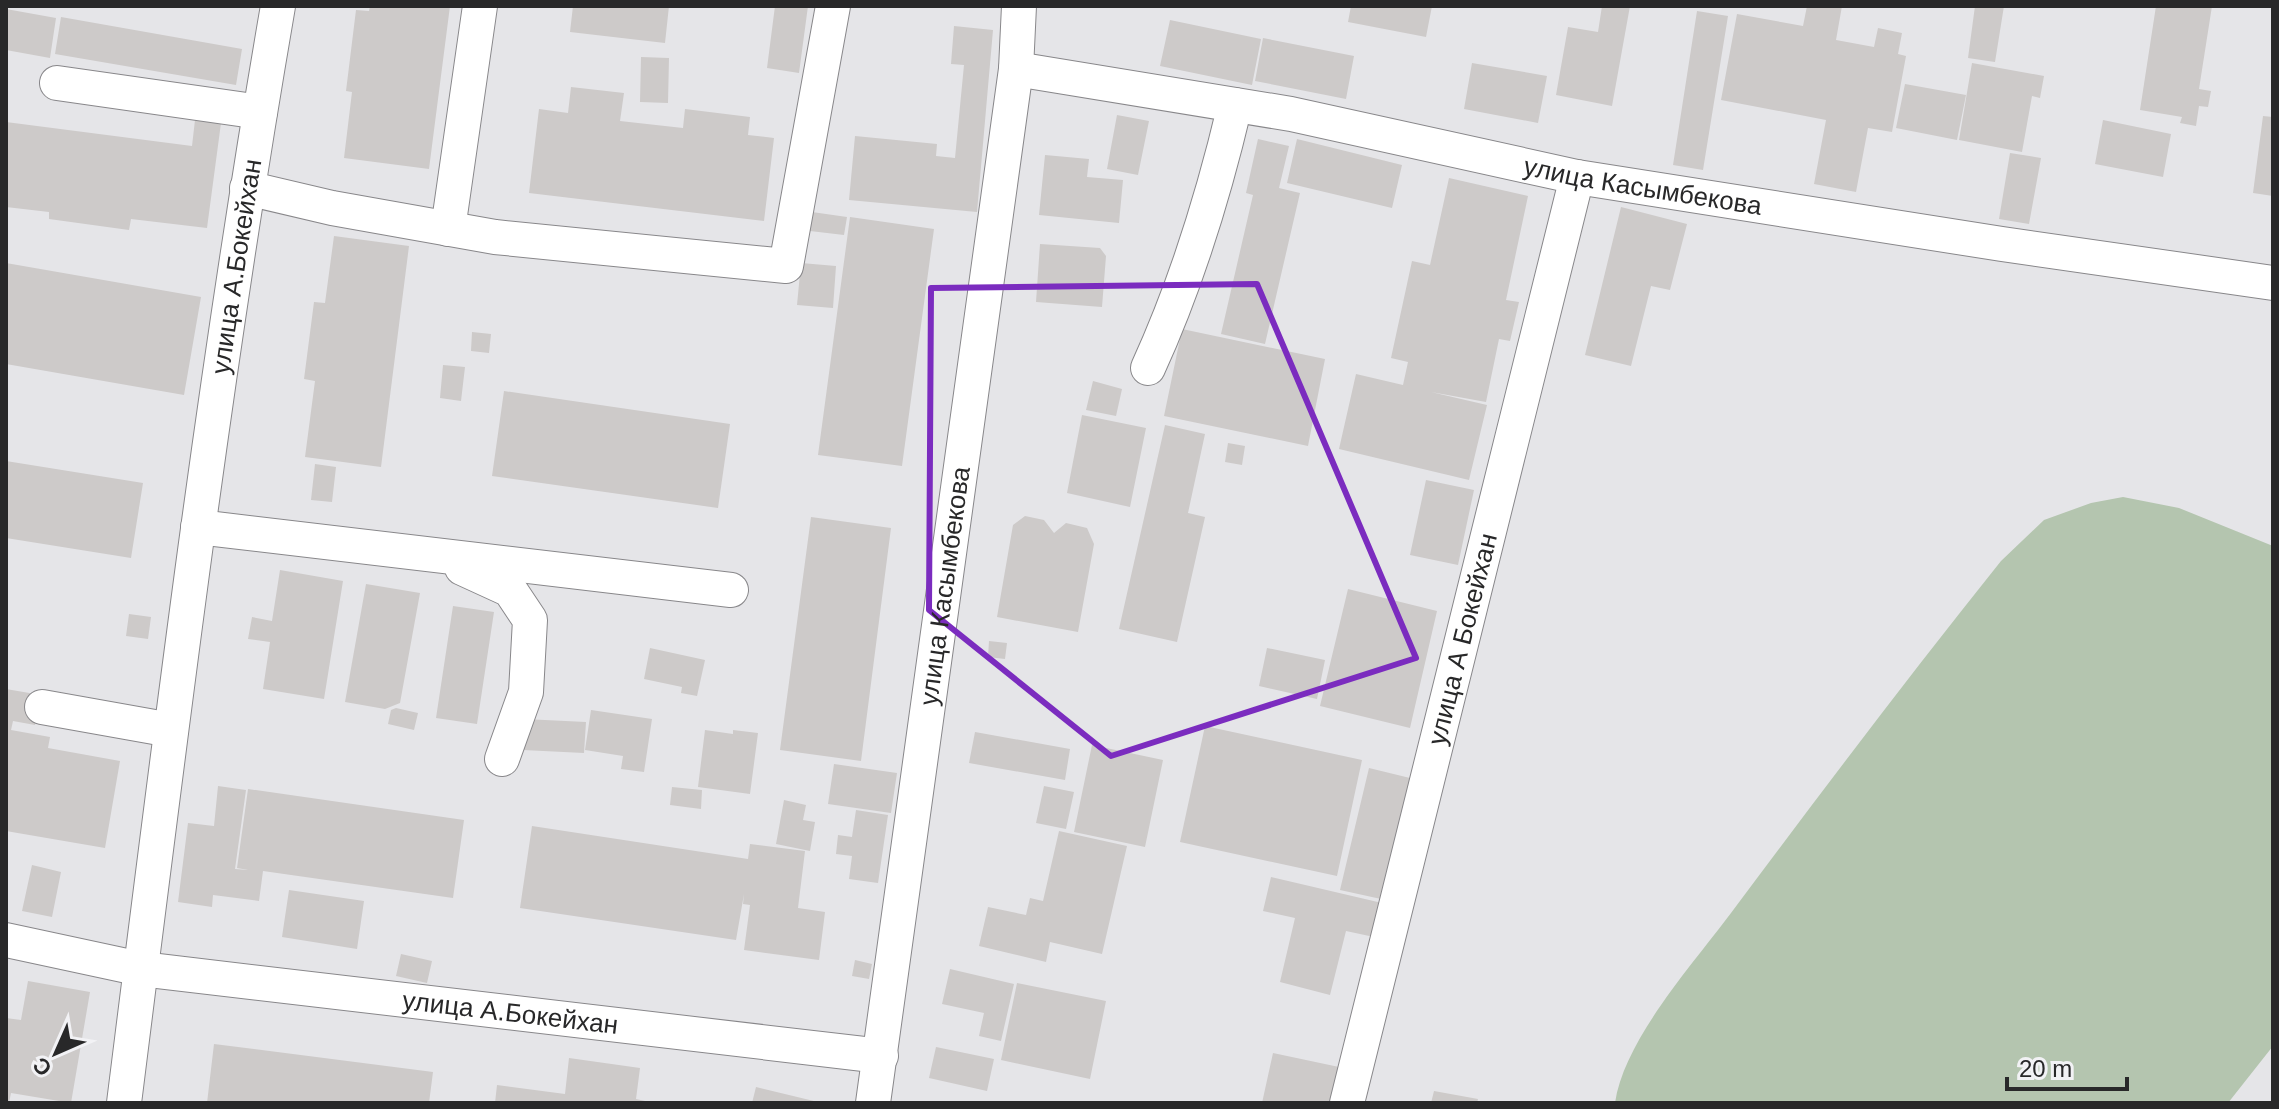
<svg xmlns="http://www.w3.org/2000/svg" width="2279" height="1109" font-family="Helvetica,sans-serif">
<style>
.green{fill:#b4c5af}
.building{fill:#cdcac9}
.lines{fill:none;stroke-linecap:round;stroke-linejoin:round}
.street-casing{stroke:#88878a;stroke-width:36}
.street{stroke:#fff;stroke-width:34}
.marked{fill:none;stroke:#7b2cbf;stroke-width:6;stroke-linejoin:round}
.labels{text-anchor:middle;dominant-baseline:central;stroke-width:6;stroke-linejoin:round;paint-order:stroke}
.street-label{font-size:26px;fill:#282829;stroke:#f2f2f5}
</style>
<rect width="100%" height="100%" fill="#e5e5e8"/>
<!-- green -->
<path class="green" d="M2123 497 2179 508 2273 546V1046L2228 1103H1615C1624 1040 1693 964 1731 913 1819 795 1909 676 2001 561L2044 520 2091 503Z"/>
<!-- building -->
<path class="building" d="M370 6H450L429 169 344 158 352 92 346 91 356 10 369 11Z
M573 6H669L665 43 570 32Z
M775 6H808L799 73 767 68Z
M1351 6H1432L1426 37 1348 22Z
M1602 6H1630L1612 106 1556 95 1568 27 1598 32Z
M1807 6H1842L1836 40 1874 47 1878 28 1902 33 1898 54 1906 56 1892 132 1868 128 1856 192 1814 184 1826 120 1721 100 1737 14 1803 26Z
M1975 6H2004L1995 62 1968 58Z
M2156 6H2212L2199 89 2211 91 2208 107 2199 106 2196 126 2180 123 2182 117 2140 110Z
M6 9 56 18 50 58 6 50Z
M1697 11 1728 16 1703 170 1673 165Z
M61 17 242 49 236 85 55 54Z
M1170 20 1261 39 1252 85 1160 66Z
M954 26 993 30 977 212 849 200 855 136 937 144 936 156 955 158 964 65 951 64Z
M1263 38 1354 56 1346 99 1255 81Z
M641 57 669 58 668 103 640 102Z
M1472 63 1547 76 1538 123 1464 109Z
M1972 63 2044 76 2040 98 2032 96 2022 152 1959 140Z
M1905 84 1966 95 1957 140 1896 128Z
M571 87 624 93 620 121 683 128 685 109 750 117 748 135 774 138 764 221 529 193 539 109 568 113Z
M1117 115 1149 121 1138 175 1107 169Z
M2263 116 2273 117V196L2253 193Z
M195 120 221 123 207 228 131 219 129 230 49 219V212L6 207V122L192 146Z
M2103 120 2171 134 2163 177 2095 164Z
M1258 139 1289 146 1279 188 1300 193 1265 344 1221 334 1253 195 1246 193Z
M1297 139 1402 165 1392 208 1287 183Z
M2010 153 2041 158 2029 224 1999 219Z
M1045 155 1089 159 1087 177 1123 180 1119 223 1039 215Z
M1449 178 1528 196 1506 300 1519 302 1510 341 1499 339 1486 402 1431 392 1487 405 1469 480 1339 449 1356 374 1403 385 1408 362 1391 358 1412 261 1430 265Z
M1621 207 1687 224 1670 290 1651 286 1631 366 1585 355Z
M812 212 847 217 844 235 810 231Z
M850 217 934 229 902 466 818 455Z
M334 236 409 246 381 467 305 457 315 381 304 379 314 302 325 303Z
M1040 244 1100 248 1106 256 1102 307 1036 302Z
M6 263 201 297 184 395 6 364Z
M801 263 836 266 833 308 797 305Z
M1182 329 1325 359 1308 446 1164 416Z
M472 332 491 334 489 353 471 351Z
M443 365 465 367 461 401 440 398Z
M1093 381 1122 389 1116 416 1086 410Z
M504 391 730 424 718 508 492 476Z
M1082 415 1146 428 1130 507 1067 493Z
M1165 425 1205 434 1188 513 1205 517 1177 642 1119 629Z
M1228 443 1245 446 1242 465 1225 462Z
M6 461 143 483 131 558 6 538Z
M315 464 336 467 332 502 311 500Z
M1426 480 1474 490 1458 565 1410 555Z
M1025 516 1044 520 1054 533 1066 523 1087 528 1094 544 1078 632 997 617 1013 525Z
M811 517 891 528 861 761 780 750Z
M280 570 343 581 324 699 263 689 270 642 248 639 252 617 272 621Z
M366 584 420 593 400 703 385 709 345 702Z
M1348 589 1437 611 1410 728 1320 706Z
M453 606 494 612 477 724 436 718Z
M129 614 151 617 148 639 126 636Z
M989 641 1007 643 1005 659 988 657Z
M650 648 705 660 697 696 681 693 682 687 644 679Z
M1267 648 1325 660 1317 699 1259 686Z
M6 689 41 695 35 725 13 721 11 730 50 737 48 748 120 761 105 848 6 831Z
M396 708 418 713 414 730 388 724 391 710Z
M591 710 652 719 644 772 621 769 623 756 585 750Z
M524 719 586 722 584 753 523 750Z
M1205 726 1362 760 1337 876 1180 842Z
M705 730 733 734V730L758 733 750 794 698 787Z
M975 732 1070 749 1065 780 969 763Z
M1092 745 1163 760 1145 847 1074 832Z
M834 764 897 773 891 813 828 804Z
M1369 768 1410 778 1381 899 1340 890Z
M218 786 246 790 235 869 248 870 237 868 248 789 464 820 453 898 263 871 259 901 213 895 212 907 178 902 188 823 214 826Z
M1044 786 1074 792 1066 829 1036 823Z
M672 787 702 790 701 809 670 805Z
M784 800 806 805 803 820 815 822 810 851 776 844Z
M856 810 888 815 878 883 849 879 852 856 836 854 838 835 852 837Z
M532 826 748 859 750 844 805 851 798 908 825 912 819 960 744 950 750 905 743 904 744 894 736 940 520 908Z
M1059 831 1127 846 1102 954 1050 942 1046 962 979 946 988 907 1026 915 1030 898 1043 901Z
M32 865 61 872 52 917 22 911Z
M1271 877 1382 903 1374 937 1346 931 1330 995 1280 982 1295 918 1263 911Z
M289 890 364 901 357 949 282 937Z
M401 954 432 961 427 983 396 976Z
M855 960 872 964 869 979 852 976Z
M950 969 1014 984 1001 1041 979 1036 984 1013 942 1004Z
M28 981 90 992 71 1103 11 1093 9 1103H6V1018L21 1020Z
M1017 983 1106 1001 1090 1079 1001 1060Z
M214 1044 433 1072 429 1103H207Z
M936 1047 994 1059 987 1091 929 1078Z
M1273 1053 1339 1067 1331 1103H1262Z
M569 1058 640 1068 636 1099 654 1103H495L497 1085 565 1094Z
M756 1087 818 1102V1103H752Z
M1434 1091 1478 1099 1477 1103H1431Z"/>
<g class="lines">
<!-- street casing -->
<g class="street-casing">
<g id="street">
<path id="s1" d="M1016 69 1291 114 1577 177 2002 244 2273 283"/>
<path d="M57 83 260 112"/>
<path d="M247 188 332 208 495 237 786 266 833 6"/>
<path d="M448 229 480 6"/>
<path d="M1148 368C1186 285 1214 194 1235 105"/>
<path d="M198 527 731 590"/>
<path d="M462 568 510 590 530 620 526 692 502 759"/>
<path d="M42 707 171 730"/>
<path id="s2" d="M6 940 141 969 881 1056"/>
<path id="s3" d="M124 1103C170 737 215 370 278 6"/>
<path id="s4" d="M873 1103 1016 69 1019 6"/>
<path id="s5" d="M1347 1103 1577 177"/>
</g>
</g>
<!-- street -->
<use href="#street" class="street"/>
</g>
<!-- marked area -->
<path class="marked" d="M1257 284 1416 658 1111 756 929 610 931 288Z"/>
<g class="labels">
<!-- street labels -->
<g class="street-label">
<text stroke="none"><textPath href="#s1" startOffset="638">улица Касымбекова</textPath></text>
<text stroke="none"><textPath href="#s3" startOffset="844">улица А.Бокейхан</textPath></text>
<text stroke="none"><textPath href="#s4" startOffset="522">улица Касымбекова</textPath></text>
<text stroke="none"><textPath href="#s5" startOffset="478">улица А Бокейхан</textPath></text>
<text stroke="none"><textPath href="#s2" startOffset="510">улица А.Бокейхан</textPath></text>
</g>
</g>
<!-- border -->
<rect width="2279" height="1109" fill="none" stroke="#282829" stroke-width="16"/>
<!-- north arrow -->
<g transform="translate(56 1053) rotate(225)" stroke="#f2f2f5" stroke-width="6" paint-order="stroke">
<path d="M0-6L14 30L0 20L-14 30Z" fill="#282829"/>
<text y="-12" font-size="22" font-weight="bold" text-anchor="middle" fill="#282829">С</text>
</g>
<!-- scale -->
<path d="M2007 1077v12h120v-12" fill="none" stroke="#282829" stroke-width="4"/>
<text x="2019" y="1077" font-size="24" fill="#282829" stroke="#f2f2f5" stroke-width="6" paint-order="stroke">20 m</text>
</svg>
